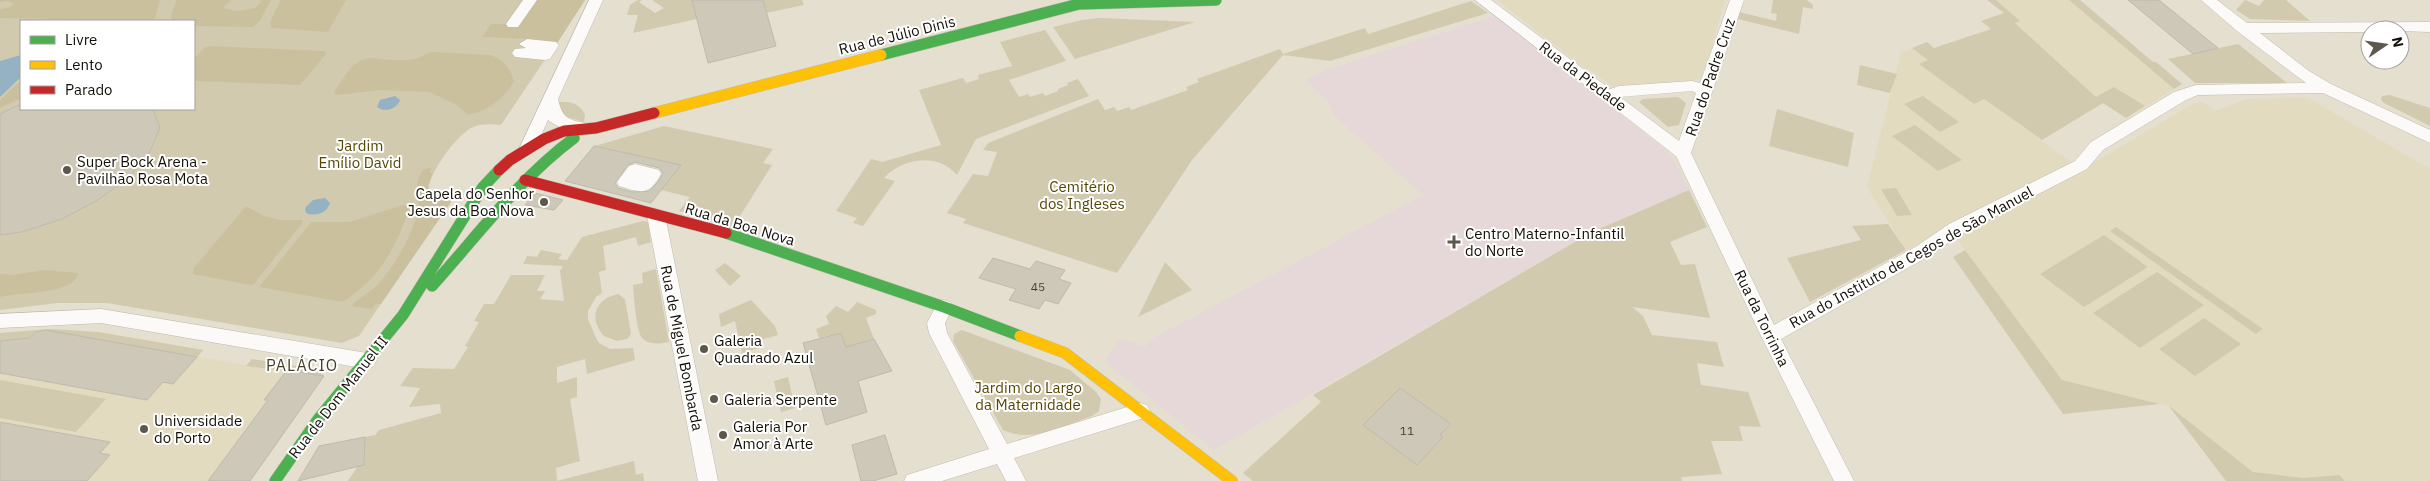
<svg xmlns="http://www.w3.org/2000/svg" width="2430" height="481" font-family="'IBM Plex Sans',sans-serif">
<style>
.built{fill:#e2dbc0}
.medical{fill:#e6d8d9}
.green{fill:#d2caaf;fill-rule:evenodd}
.forest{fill:#cbc09e}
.water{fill:#94b2c4}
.building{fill:#cdc8b8;stroke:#bebaad;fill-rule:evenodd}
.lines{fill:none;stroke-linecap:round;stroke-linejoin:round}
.street-casing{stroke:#bebbae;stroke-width:1}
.fast-casing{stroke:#bebbae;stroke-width:12}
.slow-casing{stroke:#bebbae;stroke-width:12}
.jam-casing{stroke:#bebbae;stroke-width:12}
.street{fill:#fbfaf8;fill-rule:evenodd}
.fast{stroke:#4caf50;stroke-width:11}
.slow{stroke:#ffc107;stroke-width:11}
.jam{stroke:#c62828;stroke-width:11}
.poi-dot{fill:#5c584d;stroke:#fff;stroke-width:2}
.labels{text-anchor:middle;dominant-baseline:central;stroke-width:4;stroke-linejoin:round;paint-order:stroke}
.number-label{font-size:12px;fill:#444035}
.street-label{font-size:15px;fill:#131007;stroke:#fff}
.park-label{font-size:15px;fill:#554604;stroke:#fff}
.poi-label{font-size:15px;fill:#131007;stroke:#fff;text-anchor:start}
.neighbourhood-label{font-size:16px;letter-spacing:1px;fill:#443d25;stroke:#fff}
</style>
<rect width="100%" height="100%" fill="#e4dfcf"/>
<!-- built -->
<path class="built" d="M1497 0H1725L1703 78 1697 80 1612 86 1589 69 1587 70Z
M1996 0H2069L2174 89 2126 118 2103 103 2015 22 2019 21Z
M1912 48 2073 163 1906 250 1867 187 1901 53Z
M2308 98 2430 169V481H2345L2339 475 2304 478 2253 472 2169 406 2062 380 1957 239 2086 167 2193 104 2203 102 2215 111 2247 99Z
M51 329 98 332 203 350 198 357 285 372 287 370 324 376 250 481H0V333Z"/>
<!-- medical -->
<path class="medical" d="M1495 16 1666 150 1673 158 1689 190 1592 232 1214 450 1109 365 1106 360 1120 339 1145 347 1152 339 1423 195 1335 116 1327 101 1305 80 1329 69Z"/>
<!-- green -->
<path class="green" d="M0 0H585L501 125C491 124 480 123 471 128 456 136 427 175 429 191L434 195 454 197 359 336 342 343 107 303H57L0 310ZM21 21H194V109H21Z
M638 0H642L639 2 655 13 664 8 652 0H692L697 19 633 33 638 15H627L630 5Z
M763 0H802L804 5 766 13Z
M1773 0H1807L1813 5V9L1803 7 1799 34 1738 19 1739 12 1776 21 1777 14 1771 13Z
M1987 0H1996L2020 21 2015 23 2096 97 2114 87 2145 106 2126 118 2103 103 2042 140 1984 99 1974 104 1919 64 1928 60 1912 48 1927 42 1934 48 1991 29 1981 21 2004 13Z
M2069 0H2080L2153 62H2156L2182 84 2174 89Z
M2245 0 2259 6 2264 0H2286L2310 21 2250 19 2236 10Z
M1471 1 1488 13 1330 61 1283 55 1192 160 1117 273 963 223 966 219 947 213 973 174 988 176 997 152 983 150 988 143 1098 99 1105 110 1114 107 1117 111 1129 107 1131 110 1188 90 1186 87 1199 82 1197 79 1280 49 1283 54 1365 28 1368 34Z
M1100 18 1195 22 1075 59 1053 27 1082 20Z
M1045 30 1066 61 1009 80 1019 97 1028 94 1030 97 1043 93 1045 96 1058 91V89L1068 85 1067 83 1078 79 1089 96 976 139 957 175C938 152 902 158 884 178L895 181 863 226 853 223 857 218 836 211 871 159 882 162 941 145 919 90 963 78 966 83 979 79 978 75 1012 66 1000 42Z
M2238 44 2287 83H2195L2168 59Z
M1860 65 1897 74 1890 93 1857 85Z
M2390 95 2430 108V126L2384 103 2381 100 2382 96Z
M1923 96 1959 122 1940 132 1904 104Z
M1678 97 1686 103 1679 125 1668 127 1639 102 1643 99Z
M557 102C569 101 580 103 585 115L584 122 561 115Z
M1777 109 1854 133 1848 167 1769 146Z
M1915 125 1962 160 1938 171 1892 136Z
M664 126 773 149 763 163 772 165 733 227 679 211 690 197 661 190 680 165 595 146Z
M1896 188 1912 215 1897 216 1881 189Z
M1689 190 1707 227 1670 242 1681 265 1695 264 1710 318 1632 307 1643 316 1652 335 1717 342 1724 367 1697 363 1701 385 1748 392 1761 427 1739 426 1743 441H1711L1722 474 1681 477 1682 481H1253L1243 473 1321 402 1313 395 1592 232Z
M643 221 648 222 651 242 638 246 636 237 603 246 606 270 599 272 602 293 596 297 588 311V319L596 338 599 343 610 349 633 348 635 360 587 374 585 359 557 367V383L577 377V397L570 399 580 461 556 468 557 481 634 461 636 475 643 473 644 481H348L358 466 365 437 375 435 379 430 441 413 440 404 409 407 420 388 400 386 413 368 454 369 468 347 465 346 479 322 474 321 484 304H494L511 275H545L537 291H545L540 299 564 301 560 271 563 266 523 264 527 256 537 257 541 250 562 254 558 259 567 260 582 237Z
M1888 224 1906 250 1810 302 1787 258 1861 240 1852 226Z
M2116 227 2263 329 2256 334 2110 231Z
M2104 235 2148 267 2084 307 2040 274Z
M1965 250 2062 380 2160 404 2063 414 1953 257Z
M1165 262 1192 290 1138 317Z
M725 263 741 276 730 286 715 270Z
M656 269 669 342C661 344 650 345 643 339 636 333 634 296 633 285L643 283 642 273Z
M2157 272 2204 305 2140 348 2093 313Z
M618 294 625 299 631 334 627 339 617 341 604 336C588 318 595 299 618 294Z
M751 300 775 326 778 335 757 341 759 348 742 353 735 321 721 327 719 314Z
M857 302 876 310V314L866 318 874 339 846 347 841 333 819 338 816 329 829 324 826 316 836 306 848 312Z
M2204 318 2241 344 2195 376 2159 349Z
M51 329 98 332 203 350 197 357 46 330 36 332 29 338 0 341V333Z
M962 330 1070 370 1096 392 1101 399 1099 411 1092 416C1065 425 1032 444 1003 430L953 341 954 334Z
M252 359 315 369 324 376 246 366Z
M788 377 795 408 781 412 774 381Z
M0 380 106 399 76 432 0 418Z
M2169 406 2253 472 2304 478 2339 475 2345 481H2226Z"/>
<!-- forest -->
<path class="forest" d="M0 0H160L155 18 152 21 0 18V9L8 8 14 4 8 1 0 2Z
M177 0H231L223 8 237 11 255 8 262 1 258 0H271L260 21 253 27 194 26V21H172L171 15Z
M281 0H346L328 32 271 28 270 22Z
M528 0H585L556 45 527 39 482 37 491 24H512Z
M210 46 324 51 327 53 300 85 194 81V59L204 48Z
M432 52 490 55C504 59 510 68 514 81 505 98 487 112 468 115L457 105 429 92 380 90 336 95 334 93C364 40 368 65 414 59 421 58 426 53 432 52Z
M21 80V98L0 108V100Z
M432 168 429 172 433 173 428 185 429 191 434 195 449 197 446 201 451 202 381 304H376L372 309 352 306C358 298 371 292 378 284 395 266 409 239 417 216 423 198 410 186 424 169Z
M403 205 408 206 409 209C396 248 378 281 342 302L259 287 311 222H349Z
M246 206 264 216 281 220H302L303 222 254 284 250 285 193 274V269Z
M45 270 78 273C75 295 18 292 0 297V274L11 275Z"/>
<!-- water -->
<path class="water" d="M21 55V77L0 97V61Z
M395 96 400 100C397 109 385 113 377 107L380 100Z
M325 198 330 203C327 213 316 217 306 213L305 208 313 200Z"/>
<!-- building -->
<path class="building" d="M692 0H763L776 46 708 63Z
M2128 0H2159L2218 48 2193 54Z
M21 104V109H153L160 128 149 154 126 180 96 201 62 219 22 232 0 235V114Z
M594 146 681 165 651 203 565 181ZM635 162 659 168 663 173 658 182 649 191 633 192 618 188 615 183 628 165Z
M535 193 563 200 554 210 525 205Z
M993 258 1030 269 1036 261 1065 270 1059 279 1071 283 1058 304 1045 300 1039 309 1009 300 1016 289 979 278Z
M46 330 197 357 173 384 163 382 147 400 0 373V341L29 338 36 332Z
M841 333 846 347 874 339 892 371 858 381 867 412 826 425 803 343Z
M287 370 324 376 250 481H208L268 400H264Z
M1400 388 1451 424 1440 435 1443 437 1417 465 1363 425Z
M0 422 110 442 100 453 110 455 87 481H0Z
M885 435 897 474 873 481H861L852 445Z
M365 437 364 465 298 481 319 446Z"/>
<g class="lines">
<!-- street casing -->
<g class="street-casing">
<path id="street" d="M523 0H537L518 27H508L506 24Z
M589 0H603L558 99C563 122 571 119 592 125L594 129 592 133C579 136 558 128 548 120L533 153H521L519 149Z
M1475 0H1491L1610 89 1619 86 1692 81 1700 83 1730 0H1744L1691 153 1774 325 1917 246 1949 224 2075 161 2091 142 2174 92 2196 85 2306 83 2237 31 2201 0H2217L2247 23 2430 22V32L2370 30V32L2260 33 2309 71 2331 84 2430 130V143L2323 93 2198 95 2186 100 2103 150 2087 169 1961 234 1929 256 1781 339 1854 481H1834L1761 336 1676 156ZM1692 91 1696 93 1679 141 1620 97Z
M527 39 556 42 559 45 550 59 545 60 515 57 512 53 515 49 526 48 519 44Z
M635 164 659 170 661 174C649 196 642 193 619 186L617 182 629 166Z
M656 209 662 211 665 215 718 481H698L647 215 650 211Z
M944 300 950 302 953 307 945 323 947 333 1007 444 1140 403 1147 405 1150 411 1147 417 1014 458 1026 481H1006L997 464 942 481H904L907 475 989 449 929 333 927 323 938 302Z
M101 309 367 353 374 356 376 361 374 366 367 369 101 323 0 328V314Z"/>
</g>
<!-- fast casing -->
<g class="fast-casing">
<path id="fast" d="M881 55 1079 4 1216 0
M726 233 944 307 1020 336
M432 286C478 235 518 180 574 138
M275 481 319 418 403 315 483 187 499 170"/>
</g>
<!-- slow casing -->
<g class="slow-casing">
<path id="slow" d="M654 113 881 55
M1020 336 1065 353 1232 481"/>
</g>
<!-- jam casing -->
<g class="jam-casing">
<path id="jam" d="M499 170 510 160 544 139 564 131 596 128 654 113
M525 180 726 233"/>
</g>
<!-- street -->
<use href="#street" class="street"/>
<!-- fast -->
<use href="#fast" class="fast"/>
<!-- slow -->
<use href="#slow" class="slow"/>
<!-- jam -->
<use href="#jam" class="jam"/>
</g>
<!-- markers -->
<g class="poi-dot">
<circle cx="67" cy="170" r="5"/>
<circle cx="544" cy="202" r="5"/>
<path d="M1451.5 234.5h5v5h5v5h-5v5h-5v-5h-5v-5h5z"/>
<circle cx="704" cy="349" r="5"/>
<circle cx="714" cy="399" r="5"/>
<circle cx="144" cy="429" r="5"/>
<circle cx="723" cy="435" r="5"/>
</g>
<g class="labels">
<!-- number labels -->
<g class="number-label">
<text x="1038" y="286">45</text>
<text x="1407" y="430">11</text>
</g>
<!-- street labels -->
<g class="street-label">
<text transform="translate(897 35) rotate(-14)">Rua de Júlio Dinis</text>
<text transform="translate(1583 76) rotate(37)">Rua da Piedade</text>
<text transform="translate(1710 77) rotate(-71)">Rua do Padre Cruz</text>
<text transform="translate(740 224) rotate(17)">Rua da Boa Nova</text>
<text transform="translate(1911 257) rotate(-29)">Rua do Instituto de Cegos de São Manuel</text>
<text transform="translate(1762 318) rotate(64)">Rua da Torrinha</text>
<text transform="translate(682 348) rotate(79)">Rua de Miguel Bombarda</text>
<text transform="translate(338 397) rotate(-52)">Rua de Dom Manuel II</text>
</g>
<!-- park labels -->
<g class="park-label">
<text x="360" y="145">Jardim<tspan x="360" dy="17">Emílio David</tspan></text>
<text x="1082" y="186">Cemitério<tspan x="1082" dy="17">dos Ingleses</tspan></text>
<text x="1028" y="387">Jardim do Largo<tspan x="1028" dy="17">da Maternidade</tspan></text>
</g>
<!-- poi labels -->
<g class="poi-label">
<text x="77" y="161">Super Bock Arena -<tspan x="77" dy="17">Pavilhão Rosa Mota</tspan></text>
<text x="534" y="193" text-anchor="end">Capela do Senhor<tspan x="534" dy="17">Jesus da Boa Nova</tspan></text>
<text x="1465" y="233">Centro Materno-Infantil<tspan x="1465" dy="17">do Norte</tspan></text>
<text x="714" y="340">Galeria<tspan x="714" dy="17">Quadrado Azul</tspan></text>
<text x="724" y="399">Galeria Serpente</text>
<text x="154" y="420">Universidade<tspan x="154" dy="17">do Porto</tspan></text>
<text x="733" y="426">Galeria Por<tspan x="733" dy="17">Amor à Arte</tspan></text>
</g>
<!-- neighbourhood labels -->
<g class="neighbourhood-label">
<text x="302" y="365">PALÁCIO</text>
</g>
</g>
<!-- legend -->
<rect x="20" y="20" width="175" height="90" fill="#ffffff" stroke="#a19f9c"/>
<rect x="30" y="36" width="25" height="8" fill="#4caf50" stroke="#a19f9c"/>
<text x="65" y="45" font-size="15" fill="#131007">Livre</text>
<rect x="30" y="61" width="25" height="8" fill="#ffc107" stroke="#a19f9c"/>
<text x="65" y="70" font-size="15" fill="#131007">Lento</text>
<rect x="30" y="86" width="25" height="8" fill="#c62828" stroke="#a19f9c"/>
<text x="65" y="95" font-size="15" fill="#131007">Parado</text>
<!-- north arrow -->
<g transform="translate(2385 45) rotate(77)"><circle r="24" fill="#ffffff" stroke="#a19f9c"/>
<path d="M0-4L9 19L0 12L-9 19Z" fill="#5c584d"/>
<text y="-8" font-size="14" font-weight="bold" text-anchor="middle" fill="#131007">N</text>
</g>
</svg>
